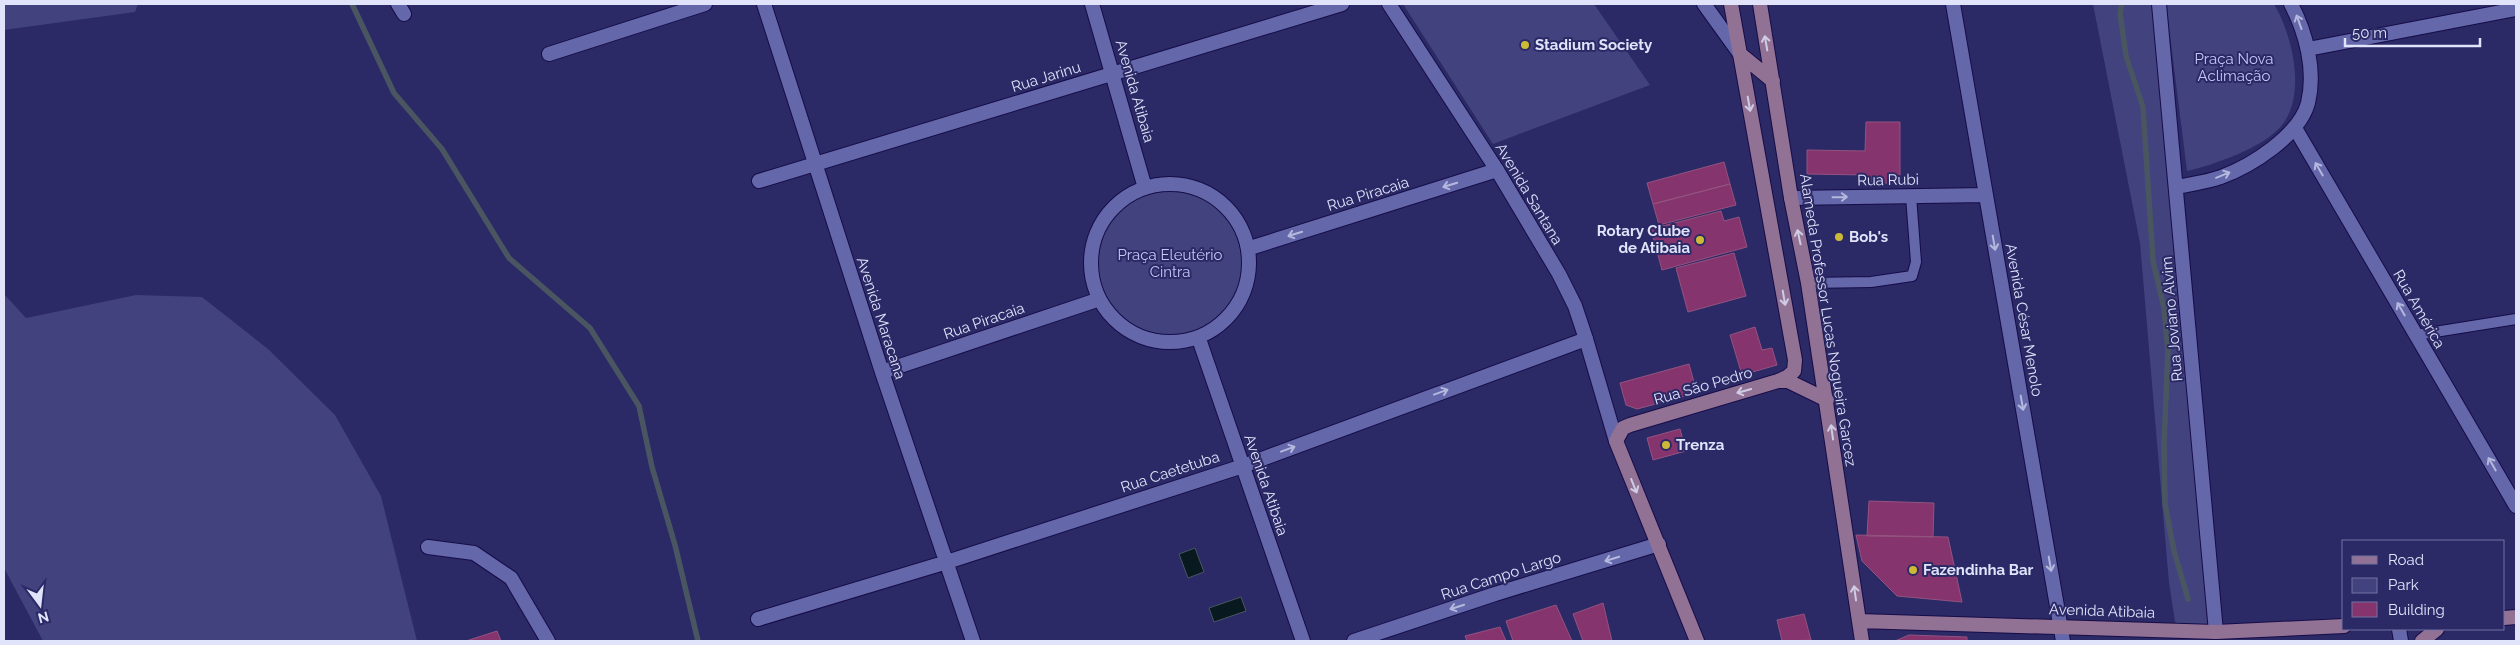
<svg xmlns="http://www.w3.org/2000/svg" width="2520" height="645" font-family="Raleway,sans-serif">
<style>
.green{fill:#41427e}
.water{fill:#081a20;stroke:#495661}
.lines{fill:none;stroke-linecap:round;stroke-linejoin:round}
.stream{stroke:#495661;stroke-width:5.5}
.building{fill:#85346e;stroke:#93537f}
.service-casing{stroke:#160d48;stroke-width:12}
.minor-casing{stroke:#160d48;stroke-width:16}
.tertiary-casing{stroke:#160d48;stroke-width:16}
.secondary-casing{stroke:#160d48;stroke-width:16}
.service{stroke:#6467aa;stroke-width:10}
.minor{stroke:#6467aa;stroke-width:14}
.tertiary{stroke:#6467aa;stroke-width:14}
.secondary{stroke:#927294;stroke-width:14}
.oneway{stroke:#b5b8dd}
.oneway2{stroke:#d0cce5}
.poi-dot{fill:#cdb938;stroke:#2b2966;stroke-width:2}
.labels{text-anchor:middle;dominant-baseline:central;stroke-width:4;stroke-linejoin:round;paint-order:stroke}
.poi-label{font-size:15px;font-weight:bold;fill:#e0e3f9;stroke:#2b2966;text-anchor:start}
.park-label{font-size:15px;fill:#c2c7f5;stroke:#2b2966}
.street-label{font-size:15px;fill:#e0e3f9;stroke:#2b2966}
</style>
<rect width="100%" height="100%" fill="#2b2966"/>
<!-- green -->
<path class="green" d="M4 4H138L135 12 4 30Z
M1403 4H1594L1650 85 1493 144Z
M2093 4H2159L2215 630 2176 628 2169 583 2140 243Z
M2166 4H2274C2292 34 2307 94 2282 125 2265 147 2214 165 2187 171Z
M1091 263a79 79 0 1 1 158 0a79 79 0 1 1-158 0Z
M4 294 26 318 136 295 202 297 268 349 335 415 381 496 417 641H43L4 568Z"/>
<!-- water -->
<path class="water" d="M1195 548 1204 572 1188 578 1179 554Z
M1241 597 1246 611 1214 622 1209 608Z"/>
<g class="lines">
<!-- stream -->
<path class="stream" d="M352 4 394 93 442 149 509 258 590 328 639 406 652 467 675 545 698 641
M2122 4 2120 13 2126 56 2143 107 2153 261 2164 308 2168 351 2164 444 2165 504 2174 551 2188 599"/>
</g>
<!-- building -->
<path class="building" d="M1866 122H1900V183H1864L1865 175 1807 174V150L1865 151Z
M1724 162 1730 184 1653 204 1647 183Z
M1730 184 1736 205 1659 225 1653 204Z
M1721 211 1724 221 1739 217 1747 247 1662 270 1651 229Z
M1734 253 1746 296 1688 312 1676 268Z
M1755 327 1762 350 1772 348 1777 365 1742 375 1730 335Z
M1689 364 1697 393 1637 409 1626 405 1620 383Z
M1680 429 1686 451 1653 460 1647 438Z
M1869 501 1934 503 1933 537 1867 536Z
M1856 535 1948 537 1962 602 1897 596 1862 561Z
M1603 603 1612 641H1583L1573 614Z
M1556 605 1572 641H1513L1506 621Z
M1804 614 1811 640 1782 641 1777 620Z
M1500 627 1506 641H1467L1465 636Z
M497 631 501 641H466Z
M1909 635 1967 637V641H1895Z"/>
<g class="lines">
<!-- service casing -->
<g class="service-casing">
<path id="service" d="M1808 283 1871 282 1912 276 1916 262 1911 196
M2416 335 2516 319"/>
</g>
<!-- minor casing -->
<g class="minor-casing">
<path id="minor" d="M398 4 404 14
M764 4 882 372 973 641
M1092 4 1145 188
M1704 4 1740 54
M1953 4 2063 641
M2159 4 2216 632
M2308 49 2516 9
M549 54 705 4
M2295 128 2516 506
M759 181 1342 4
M1091 263a79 79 0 1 1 158 0a79 79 0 1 1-158 0Z
M2176 187C2191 184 2207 182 2221 177 2251 166 2299 136 2308 103 2316 70 2306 33 2291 4
M1791 198 1986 195
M1250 248 1497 170
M1199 339 1303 641
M882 372 1097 300
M428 547 474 553 511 578 548 641
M758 619 947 562 1243 466 1586 339
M1354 641 1495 594 1659 544"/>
</g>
<!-- tertiary casing -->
<g class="tertiary-casing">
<path id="tertiary" d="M1389 4 1497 170 1559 274 1575 306 1586 339 1616 441
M2399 629 2401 641"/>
</g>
<!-- secondary casing -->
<g class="secondary-casing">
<path id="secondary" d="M1760 4 1791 198 1808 283 1862 641
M1740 54 1773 81
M1778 381H1788L1827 400
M2504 618 2516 617
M1859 621 2216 632 2344 626
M1697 641 1616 441 1623 428 1630 425 1778 381 1787 377 1794 371 1795 360 1731 4
M2422 641 2437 629"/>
</g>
<!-- service -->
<use href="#service" class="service"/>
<!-- minor -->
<use href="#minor" class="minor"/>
<!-- tertiary -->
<use href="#tertiary" class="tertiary"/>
<!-- secondary -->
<use href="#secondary" class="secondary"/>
</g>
<!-- one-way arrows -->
<defs><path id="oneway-shaft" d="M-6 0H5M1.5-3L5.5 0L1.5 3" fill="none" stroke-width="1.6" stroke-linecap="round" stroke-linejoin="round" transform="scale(1.25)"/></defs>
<g class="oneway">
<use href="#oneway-shaft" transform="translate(2299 22) rotate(-110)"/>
<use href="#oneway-shaft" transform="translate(2319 169) rotate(-120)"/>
<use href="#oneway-shaft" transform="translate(2223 175) rotate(-22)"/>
<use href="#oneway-shaft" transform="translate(1450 185) rotate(163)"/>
<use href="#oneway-shaft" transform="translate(1840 197) rotate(-1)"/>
<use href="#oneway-shaft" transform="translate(1295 234) rotate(163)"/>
<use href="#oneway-shaft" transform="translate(1994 243) rotate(80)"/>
<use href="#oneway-shaft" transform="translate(2401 309) rotate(-120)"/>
<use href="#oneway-shaft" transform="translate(1441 392) rotate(-20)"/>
<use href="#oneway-shaft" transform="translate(2022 403) rotate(80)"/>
<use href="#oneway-shaft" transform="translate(1288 449) rotate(-20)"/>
<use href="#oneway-shaft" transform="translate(2492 464) rotate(-120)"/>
<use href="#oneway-shaft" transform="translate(1612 559) rotate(163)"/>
<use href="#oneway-shaft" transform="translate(2050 564) rotate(80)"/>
<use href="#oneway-shaft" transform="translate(1457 607) rotate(162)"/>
</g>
<g class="oneway2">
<use href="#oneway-shaft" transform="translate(1766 43) rotate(-100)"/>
<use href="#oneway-shaft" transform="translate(1749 104) rotate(80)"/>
<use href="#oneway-shaft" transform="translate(1799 237) rotate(-102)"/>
<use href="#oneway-shaft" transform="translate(1784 298) rotate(80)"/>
<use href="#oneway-shaft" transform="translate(1744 391) rotate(164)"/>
<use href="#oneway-shaft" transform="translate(1832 432) rotate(-98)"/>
<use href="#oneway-shaft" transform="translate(1634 486) rotate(68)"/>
<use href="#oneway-shaft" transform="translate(1855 593) rotate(-98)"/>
</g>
<!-- markers -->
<g class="poi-dot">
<circle cx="1525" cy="45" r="5"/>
<circle cx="1839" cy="237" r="5"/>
<circle cx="1700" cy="240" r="5"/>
<circle cx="1666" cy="445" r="5"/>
<circle cx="1913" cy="570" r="5"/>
</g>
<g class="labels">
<!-- poi labels -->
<g class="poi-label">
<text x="1535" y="45">Stadium Society</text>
<text x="1690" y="231" text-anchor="end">Rotary Clube<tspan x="1690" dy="17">de Atibaia</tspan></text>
<text x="1849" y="237">Bob's</text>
<text x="1676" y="445">Trenza</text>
<text x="1923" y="570">Fazendinha Bar</text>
</g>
<!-- park labels -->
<g class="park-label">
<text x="2234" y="59">Praça Nova<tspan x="2234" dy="17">Aclimação</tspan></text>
<text x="1170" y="255">Praça Eleutério<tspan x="1170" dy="17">Cintra</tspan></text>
</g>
<!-- street labels -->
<g class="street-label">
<text transform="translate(1046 77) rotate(-17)">Rua Jarinu</text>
<text transform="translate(1135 91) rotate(74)">Avenida Atibaia</text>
<text transform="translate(1888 180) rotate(-1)">Rua Rubi</text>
<text transform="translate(1368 194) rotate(-17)">Rua Piracaia</text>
<text transform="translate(1529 194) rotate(59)">Avenida Santana</text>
<text transform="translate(2419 309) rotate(60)">Rua América</text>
<text transform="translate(881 318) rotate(72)">Avenida Maracana</text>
<text transform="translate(2172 319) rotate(-95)">Rua Joviano Alvim</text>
<text transform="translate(1828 320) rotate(81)">Alameda Professor Lucas Nogueira Garcez</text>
<text transform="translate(2024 320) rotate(80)">Avenida César Menolo</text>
<text transform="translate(984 321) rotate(-19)">Rua Piracaia</text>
<text transform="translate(1703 386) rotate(-16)">Rua São Pedro</text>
<text transform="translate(1170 472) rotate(-18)">Rua Caetetuba</text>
<text transform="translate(1266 485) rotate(71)">Avenida Atibaia</text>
<text transform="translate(1501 576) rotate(-18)">Rua Campo Largo</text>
<text transform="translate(2102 611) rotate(2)">Avenida Atibaia</text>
</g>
</g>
<!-- border -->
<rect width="2520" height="645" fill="none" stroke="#e0e3f9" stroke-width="10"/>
<!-- legend -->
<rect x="2342" y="540" width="162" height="90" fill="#2b2966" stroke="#7373a1"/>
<rect x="2352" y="556" width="25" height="8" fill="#927294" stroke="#7373a1"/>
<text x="2388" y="565" font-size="15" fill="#e0e3f9">Road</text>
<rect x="2352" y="578" width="25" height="15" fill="#41427e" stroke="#7373a1"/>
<text x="2388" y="590" font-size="15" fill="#e0e3f9">Park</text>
<rect x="2352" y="602" width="25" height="15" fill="#85346e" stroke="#7373a1"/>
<text x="2388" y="615" font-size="15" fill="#e0e3f9">Building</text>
<!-- north arrow -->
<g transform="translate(40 605) rotate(165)" stroke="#2b2966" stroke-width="4" paint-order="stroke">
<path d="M0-4L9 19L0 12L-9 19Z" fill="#e0e3f9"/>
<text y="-8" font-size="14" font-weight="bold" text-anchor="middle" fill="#e0e3f9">N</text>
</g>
<!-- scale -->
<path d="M2345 38v8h135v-8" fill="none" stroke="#e0e3f9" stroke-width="2.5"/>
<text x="2352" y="38" font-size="15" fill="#e0e3f9" stroke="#2b2966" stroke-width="4" paint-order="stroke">50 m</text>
</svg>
